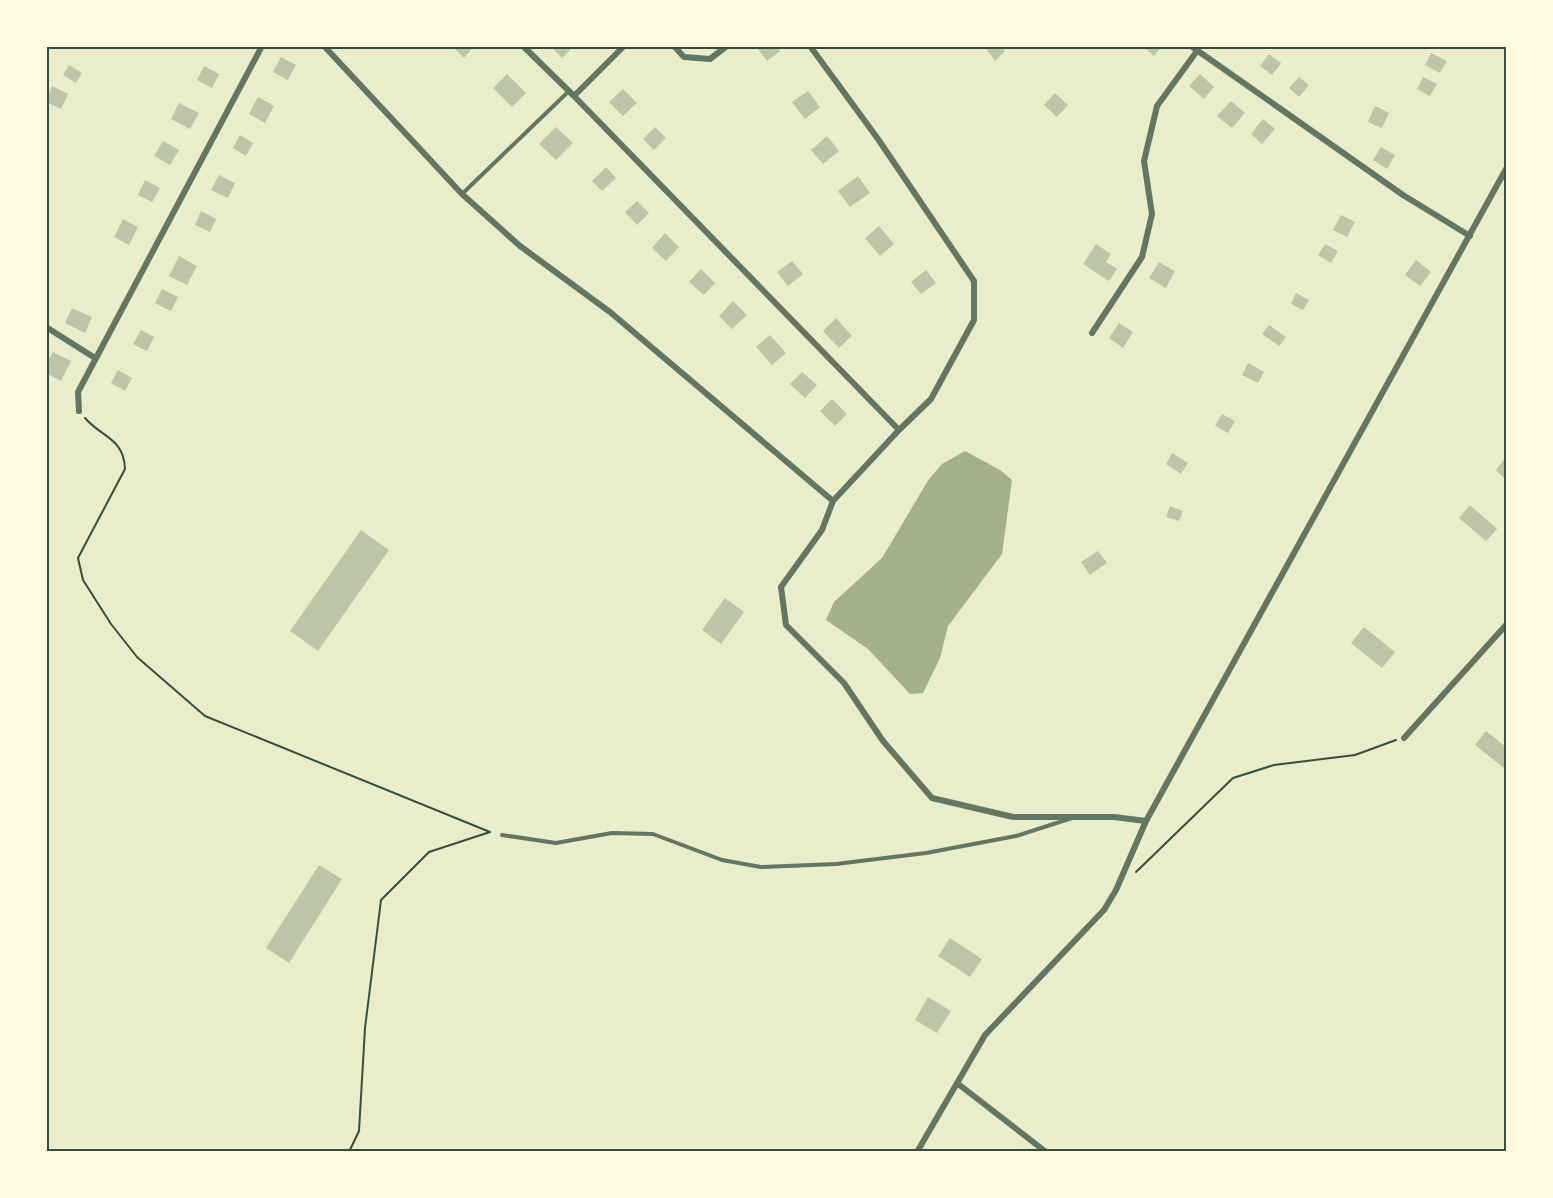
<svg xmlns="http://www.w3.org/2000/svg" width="1553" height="1198" font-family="Mulish,sans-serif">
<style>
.water{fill:#a3b18a}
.building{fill:#bcc5a7}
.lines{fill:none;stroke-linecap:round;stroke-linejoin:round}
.path{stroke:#344e41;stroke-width:2}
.service{stroke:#617663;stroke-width:4}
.minor{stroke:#617663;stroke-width:6}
.neatline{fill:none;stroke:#344e41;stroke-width:2}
</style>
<rect width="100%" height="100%" fill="#e9edc9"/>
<!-- water -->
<path class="water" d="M965 451 1000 470 1012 480 1002 554 948 626 940 658 923 693 910 694 868 649 826 620 834 602 882 558 929 479 942 464Z"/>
<!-- building -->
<path class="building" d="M452 46H474L464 58Z
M550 46H569L571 49 562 58Z
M761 46H777L780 51 767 61 758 49Z
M984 46H1001L1005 51 995 61Z
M1143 46H1162L1154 56Z
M1431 53 1447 61 1440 73 1425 65Z
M1269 54 1281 63 1272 75 1260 66Z
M281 57 296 65 288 80 273 72Z
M69 65 82 73 76 83 63 75Z
M204 66 219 74 212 88 197 80Z
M507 74 526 93 512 107 493 88Z
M1200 74 1214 87 1204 99 1189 86Z
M1299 77 1309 85 1299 97 1289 88Z
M1423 77 1437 84 1430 96 1417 89Z
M52 86 68 94 61 109 46 102Z
M623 89 637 103 623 116 609 102Z
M808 91 820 107 805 119 792 102Z
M1055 93 1068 105 1057 117 1044 105Z
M258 97 274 106 265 123 249 114Z
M1231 101 1245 113 1232 128 1217 116Z
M179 103 199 113 190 129 171 119Z
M1375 106 1389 113 1382 128 1368 122Z
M1263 119 1275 129 1262 144 1251 134Z
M556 127 573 143 556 160 539 144Z
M655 127 666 138 654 150 643 139Z
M240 135 253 143 246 156 233 148Z
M827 136 839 151 823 164 811 150Z
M163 141 179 150 170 165 154 156Z
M1381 147 1395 155 1387 169 1373 160Z
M606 167 616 178 602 191 592 181Z
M219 175 235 183 228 198 211 190Z
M858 176 870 193 850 207 838 191Z
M145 180 160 188 152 202 138 195Z
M637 201 649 213 637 225 625 212Z
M201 211 216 219 210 232 195 225Z
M1341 215 1355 222 1347 237 1333 230Z
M123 219 138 227 129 245 114 237Z
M879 226 894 244 880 256 865 238Z
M665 233 679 247 666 261 652 248Z
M1096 244 1111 254 1106 262 1117 269 1109 281 1083 264Z
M1325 244 1338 251 1331 263 1318 255Z
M179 256 197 266 187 285 169 276Z
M1416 260 1431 272 1420 286 1405 275Z
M792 261 803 274 788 286 777 272Z
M1159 262 1175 271 1166 288 1149 278Z
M701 269 715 283 704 295 689 282Z
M926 270 936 283 921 294 911 282Z
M162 289 178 297 171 311 155 303Z
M1296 293 1309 300 1303 310 1291 304Z
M733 301 747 315 732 329 719 316Z
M72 308 92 317 85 333 65 323Z
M836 318 852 336 839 348 823 331Z
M1119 323 1133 332 1123 348 1109 338Z
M1269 325 1286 337 1279 346 1262 334Z
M141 330 154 337 147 351 133 344Z
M770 335 786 353 772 365 756 347Z
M53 352 71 361 61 381 46 373V365Z
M1248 363 1264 372 1258 383 1242 375Z
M118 370 132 378 125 391 111 383Z
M802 372 817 385 805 398 790 384Z
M832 399 847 414 835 426 820 411Z
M1222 414 1235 421 1228 433 1215 426Z
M1172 453 1188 463 1181 474 1166 464Z
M1506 457V480L1496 470Z
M1470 505 1497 529 1486 541 1459 518Z
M1170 506 1183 511 1179 521 1166 517Z
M361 530 389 550 318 651 290 631Z
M1098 551 1107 563 1090 575 1081 562Z
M725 598 744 612 721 644 702 630Z
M1364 627 1395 652 1382 668 1351 643Z
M1486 731 1506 747V764L1504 768 1475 745Z
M319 865 342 879 289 963 266 948Z
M950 938 982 959 970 977 938 956Z
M928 997 951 1011 937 1033 915 1020Z"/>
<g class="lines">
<!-- path -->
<path class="path" d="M85 418C102 438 124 438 125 469L78 558 83 580 111 624 137 657 205 716 490 832
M1136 872 1233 778 1274 765 1355 755 1396 740
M349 1152 359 1131 365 1028 381 900 429 852 490 832"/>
<!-- service -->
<path class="service" d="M462 194 569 91
M502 835 556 843 612 833 653 834 722 860 761 867 836 864 926 853 1016 836 1072 818"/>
<!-- minor -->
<path class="minor" d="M324 46 462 194 520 246 610 312 833 501 822 530 781 587 786 625 844 683 883 741 932 798 1013 817H1114L1146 821 1506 169
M523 46 574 96 899 430 931 399 974 320V281L878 139 810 46
M674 46 684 57 710 59 727 46
M1191 46 1403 195 1470 236
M574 96 624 46
M46 327 95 358
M1092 333 1142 257 1152 214 1144 161 1157 106 1197 51
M79 411 78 392 262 46
M833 501 899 430
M1404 738 1506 625
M957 1083 1046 1152
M917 1152 985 1035 1104 910 1116 890 1146 821"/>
</g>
<!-- border -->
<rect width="1553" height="1198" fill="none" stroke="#fefae0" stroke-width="96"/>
<rect x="48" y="48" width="1457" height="1102" class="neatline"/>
</svg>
